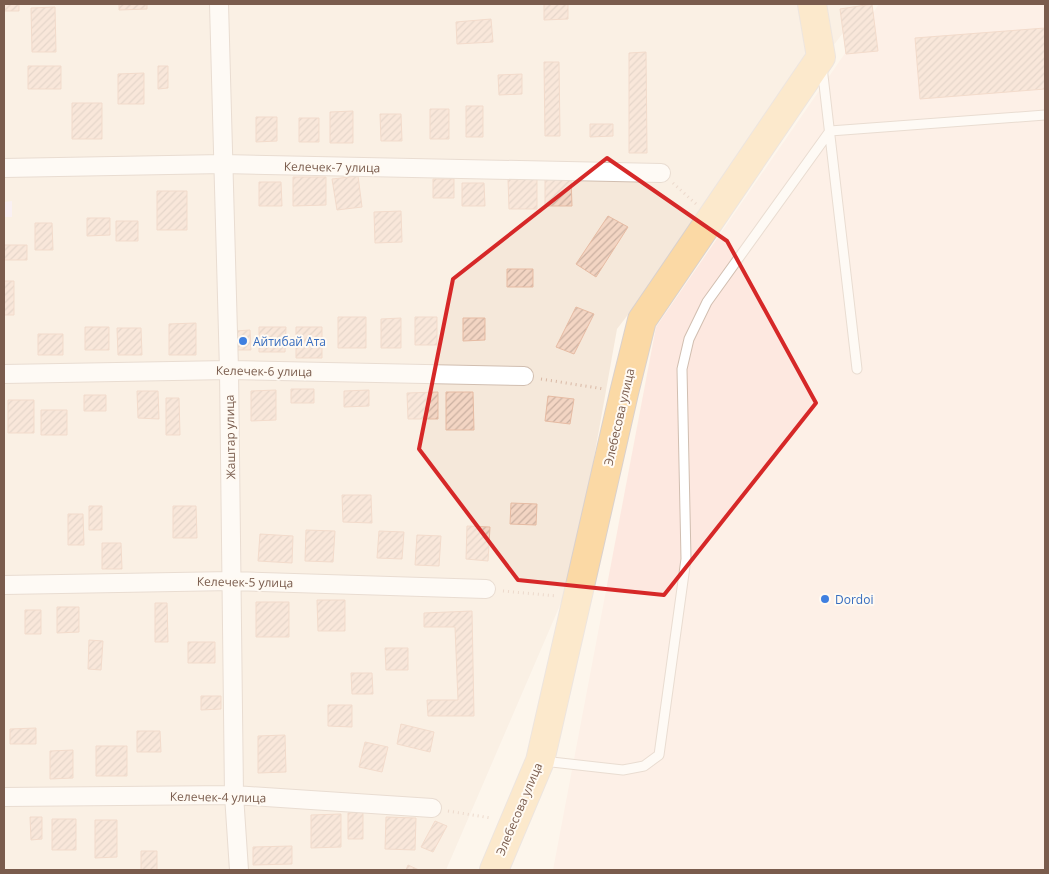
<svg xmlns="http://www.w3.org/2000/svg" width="1049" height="874" font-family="'Open Sans',sans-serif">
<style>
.residential{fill:#f5e8da}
.commercial{fill:#fde8e0}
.education{fill:#f3e8fa}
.building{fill:url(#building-hatch);stroke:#e6bba3}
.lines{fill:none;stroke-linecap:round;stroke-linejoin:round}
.service-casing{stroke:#d1beb0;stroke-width:11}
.minor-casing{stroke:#d1beb0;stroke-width:20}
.primary-casing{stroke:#dad1cd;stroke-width:30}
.path{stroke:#d9b8a5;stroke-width:3;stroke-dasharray:1 4;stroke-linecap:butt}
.service{stroke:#fff;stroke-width:9}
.minor{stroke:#fff;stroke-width:18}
.primary{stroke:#fbd9a5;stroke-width:28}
.marked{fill:none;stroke:#d62828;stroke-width:4;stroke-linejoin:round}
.shop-dot{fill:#3f7fe0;stroke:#fffaf3;stroke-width:2}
.labels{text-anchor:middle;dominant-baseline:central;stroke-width:4;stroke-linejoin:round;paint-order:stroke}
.street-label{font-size:12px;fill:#7a5c4d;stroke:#fffaf3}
.shop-label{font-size:12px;fill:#366cbe;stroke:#fffaf3;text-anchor:start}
</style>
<defs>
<pattern id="building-hatch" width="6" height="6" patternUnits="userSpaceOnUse" patternTransform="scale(1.25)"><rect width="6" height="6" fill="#f3d5c3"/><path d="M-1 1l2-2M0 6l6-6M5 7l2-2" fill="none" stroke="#cab0a1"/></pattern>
</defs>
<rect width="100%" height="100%" fill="#fdf6ec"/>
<!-- residential -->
<path class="residential" d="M4 4H865L617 329 573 575 446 870H4Z"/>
<!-- commercial -->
<path class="commercial" d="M879 4H1045V870H553L656 327Z"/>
<!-- education -->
<path class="education" d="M12 201V217H4V202Z"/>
<!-- building -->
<path class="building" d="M4 4H19V11H4Z
M119 4H147V9L119 10Z
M544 4H568V19L544 20Z
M872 4 878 51 846 54 840 9Z
M55 7 56 52H32L31 8Z
M491 19 493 42 457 44 456 22Z
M1045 28V89L920 99 915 38Z
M646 52 647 153H629V53Z
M544 62H559L560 136H545Z
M28 66H61V89H28Z
M158 66H168V88L158 89Z
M144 73V104H118V74Z
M522 74V94L499 95 498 75Z
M72 103H102V139H72Z
M466 106H483V137H466Z
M430 109H449V139H430Z
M353 111V143H330V112Z
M380 114H401L402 141H381Z
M256 117H277V141L256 142Z
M299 118H319V142H299Z
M590 124H613V136L590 137Z
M358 176 362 207 337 210 332 179Z
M293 177H326V205L293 206Z
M433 179H454V198H433Z
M508 179H537V209H509Z
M545 179H571L572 206H545Z
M259 182H281L282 206H259Z
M462 183H484L485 206H462Z
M157 191H187V230H157Z
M401 211 402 242 375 243 374 212Z
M608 216 628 227 596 277 576 264Z
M87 218H110V235L87 236Z
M116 221H138V241H116Z
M35 223H52L53 250H35Z
M4 245H27V260H4Z
M507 269H533V287H507Z
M4 281H14V315H4Z
M576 307 594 314 574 354 556 347Z
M338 317H366V348H338Z
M415 317H437V345H415Z
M401 318V348H381V319Z
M463 318H485V340L463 341Z
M196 323V355H169V324Z
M85 327H109V350H85Z
M259 327H286L285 352H259Z
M296 327H322V358H296Z
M117 328H141L142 355H118Z
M250 330 251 350H236L235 331Z
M38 334H63V355H38Z
M291 389H314V403H291Z
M276 390V420L251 421V391Z
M369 390V406L344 407V391Z
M137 391H158L159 419 138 418Z
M438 392V419H408L407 393Z
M446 392H473L474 430H446Z
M84 395H106V411H84Z
M548 396 574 399 570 424 545 421Z
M166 398H179L180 435H166Z
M8 400H34V433H8Z
M41 410H67V435H41Z
M342 495H371L372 523 343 522Z
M511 503 537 504 536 525 510 524Z
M89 506H102V530H89Z
M173 506H196L197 538H173Z
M68 514H83L84 545H68Z
M467 526 490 527 488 561 466 559Z
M306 530 335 531 333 562 305 561Z
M379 531 404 532 402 559 377 558Z
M260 534 293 536 292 563 258 561Z
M417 535 441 536 439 566 415 565Z
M102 543H121L122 569H102Z
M317 600H345V631H318Z
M256 602H289V637H256Z
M155 603H167L168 642H155Z
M57 607H79V632L57 633Z
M25 610H41V634H25Z
M472 611 474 716H428L427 700H458L455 627H424V613Z
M89 640 103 641 101 670 88 669Z
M188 642H215V663H188Z
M385 648H408V670H386Z
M351 673H372L373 694H352Z
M201 696H221V709L201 710Z
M328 705H352V727L328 726Z
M401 724 434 732 430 752 397 744Z
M36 728V744H10V729Z
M137 731H160L161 752H137Z
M285 735 286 772 258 773V736Z
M365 742 388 747 382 772 359 767Z
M96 746H127V776H96Z
M73 750V778L50 779V751Z
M363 812V839H348V813Z
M341 814V847L311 848V815Z
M30 817H42V839L31 840Z
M386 817 416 818 415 850 385 849Z
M52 819H76V850H52Z
M95 820H117V857L95 858Z
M435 821 447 826 433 852 421 847Z
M292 846V864L253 865V847Z
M141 851H157V870H141Z
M408 865 419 870H406Z"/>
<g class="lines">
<!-- service casing -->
<g class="service-casing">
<path id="service" d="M822 67 857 369
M543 761 623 770 644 766 659 755 686 559 682 369 689 339 707 302 830 131 1045 115"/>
</g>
<!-- minor casing -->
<g class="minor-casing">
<path id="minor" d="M219 4 229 370 234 795 239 870
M4 168 223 164 661 173
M4 374 229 370 524 376
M4 585 232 581 486 589
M4 797 234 795 432 808"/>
</g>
<!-- primary casing -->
<g class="primary-casing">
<path id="primary" d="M494 870 540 761 624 393 642 320 821 57 812 4"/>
</g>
<!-- path -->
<path class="path" d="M673 183 696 204
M541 379 604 389
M503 591 557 596
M448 811 491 818"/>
<!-- service -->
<use href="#service" class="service"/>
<!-- minor -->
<use href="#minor" class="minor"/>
<!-- primary -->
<use href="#primary" class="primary"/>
</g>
<!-- marked area -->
<path d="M0 0H1049V874H0ZM607 158 727 241 816 403 664 595 518 580 419 449 453 279Z" fill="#fdf6ec" fill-opacity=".55" fill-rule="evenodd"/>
<path class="marked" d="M607 158 727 241 816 403 664 595 518 580 419 449 453 279Z"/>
<!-- markers -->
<g class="shop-dot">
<circle cx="243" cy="341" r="5"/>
<circle cx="825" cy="599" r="5"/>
</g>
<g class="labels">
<!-- street labels -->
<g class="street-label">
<text transform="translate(332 167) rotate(1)">Келечек-7 улица</text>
<text transform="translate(264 371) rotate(1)">Келечек-6 улица</text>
<text transform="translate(619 417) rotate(-77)">Элебесова улица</text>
<text transform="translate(230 437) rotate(-91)">Жаштар улица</text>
<text transform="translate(245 582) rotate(1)">Келечек-5 улица</text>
<text transform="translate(218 797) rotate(1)">Келечек-4 улица</text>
<text transform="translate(519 809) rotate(-67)">Элебесова улица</text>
</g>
<!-- shop labels -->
<g class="shop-label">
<text x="253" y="341">Айтибай Ата</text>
<text x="835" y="599">Dordoi</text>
</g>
</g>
<!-- border -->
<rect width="1049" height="874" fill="none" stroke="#7a5c4d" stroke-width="10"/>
</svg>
